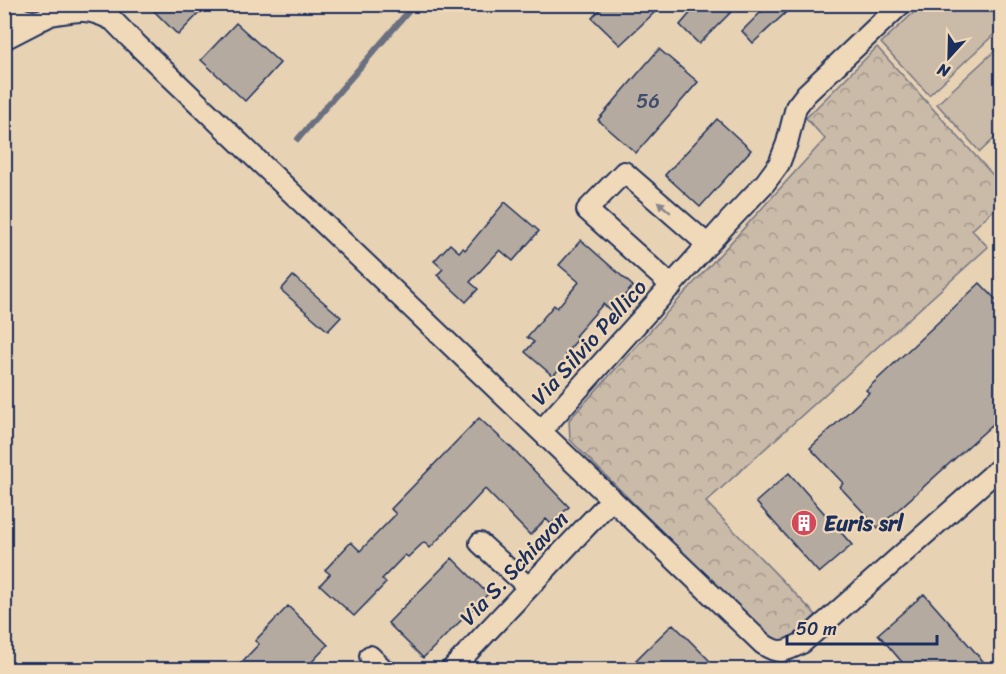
<svg xmlns="http://www.w3.org/2000/svg" width="1006" height="674" font-family="Sriracha,sans-serif">
<style>
.park{fill:url(#park-crowns);stroke:#727483;stroke-width:1.5}
.pitch{fill:#cabaa8;stroke:#727483;stroke-width:1.5}
.lines{fill:none;stroke-linecap:round;stroke-linejoin:round}
.stream{stroke:#6b6f80;stroke-width:6}
.building{fill:#b4aa9f;stroke:#1b2f5e;stroke-width:1.5}
.street-casing{stroke:#1b2f5e;stroke-width:24}
.street{stroke:#f0d9b8;stroke-width:20}
.oneway{fill:#86848b}
.labels{text-anchor:middle;dominant-baseline:central;stroke-width:4.5;stroke-linejoin:round;paint-order:stroke}
.number-label{font-size:20px;fill:#414e6e}
.street-label{font-size:22px;fill:#1b2f5e;stroke:#f0d9b8}
.poi-label{font-size:22px;font-weight:bold;fill:#1b2f5e;stroke:#f0d9b8;text-anchor:start}
</style>
<defs>
<pattern id="park-crowns" width="20" height="18" patternUnits="userSpaceOnUse" patternTransform="scale(1.5)"><rect width="20" height="18" fill="#cabaa8"/><path d="M2 6a3 3 0 1 1 6 0M12 15a3 3 0 1 1 6 0" fill="none" stroke="#a3988c"/></pattern>
</defs>
<rect width="100%" height="100%" fill="#e7d2b4"/>
<filter id="ink" filterUnits="userSpaceOnUse"><feTurbulence type="fractalNoise" baseFrequency=".0167" numOctaves="2"/><feDisplacementMap in="SourceGraphic" scale="12" xChannelSelector="R" yChannelSelector="G"/><feConvolveMatrix kernelMatrix="1 2 1 2 8 2 1 2 1" color-interpolation-filters="sRGB"/></filter>
<g filter="url(#ink)">
<!-- park -->
<path class="park" d="M877 47 1001 184V203L972 230 988 247 706 502 816 615 789 640 772 641 570 440 569 420 825 139 806 118Z"/>
<!-- pitch -->
<path class="pitch" d="M923 4 1001 5V28L929 95 881 43Z
M1001 45V132L980 152 937 104Z"/>
<g class="lines">
<!-- stream -->
<path class="stream" d="M298 139 415 4"/>
</g>
<!-- building -->
<path class="building" d="M147 4H208L178 35Z
M605 4H647L655 12 620 45 592 18Z
M698 4H739L699 44 680 25Z
M769 4H795L753 43 742 31Z
M236 23 280 63 245 101 201 60Z
M659 49 698 82 636 153 598 120Z
M717 119 751 150 700 207 665 175Z
M505 202 539 231 513 261 500 250 470 282 478 289 466 302 437 275 443 269 434 261 450 244 459 252 463 248 465 250Z
M581 240 633 286 611 311 603 304 575 336 579 338 565 354 569 358 553 376 525 352 534 342 527 337 554 305 557 308 579 282 559 265Z
M293 276 341 317 328 331 281 290Z
M980 283 1002 306V416L878 528 840 487 843 483 810 448 869 393 866 390Z
M479 418 518 454 569 507 551 524 546 519 530 535 485 489 430 548 424 542 408 557 405 555 382 579 386 583 354 616 320 585 330 574 325 570 351 542 360 551 396 514 391 509Z
M789 473 852 545 819 573 756 502Z
M452 558 488 594 423 658 388 623Z
M924 594 990 669H908L878 634Z
M288 606 328 645 305 669H235L259 644 255 641Z
M673 624 718 669H627L647 649Z"/>
<g class="lines">
<!-- street casing -->
<g class="street-casing">
<path id="street" d="M7 4C18 25 47 28 58 4
M97 4 130 38 763 644C779 655 785 652 802 643L1002 466
M51 15C75 11 87 7 110 19
M4 39 39 21
M672 286 587 210 624 172 708 245
M541 431 729 221 765 183 779 164 787 143 796 107 806 94 901 4
M480 543 528 587
M370 656 384 670
M451 670 612 499"/>
</g>
<!-- street -->
<use href="#street" class="street"/>
</g>
<!-- one-way arrows -->
<defs><path id="oneway-solid" d="M-6-.8H1V-3.2L6.5 0L1 3.2V.8H-6Z" transform="scale(1.5)"/></defs>
<use class="oneway" href="#oneway-solid" transform="translate(664 207) rotate(-139)"/>
</g>
<!-- icons -->
<defs>
<g id="building-disc" transform="scale(1.35)"><circle r="9.5" fill="#d1495b" stroke="#f0d9b8"/><path d="M-4-6H4V6H1V3H-1V6H-4ZM-2.5-4.3h1.7v1.8h-1.7ZM.8-4.3h1.7v1.8H.8ZM-2.5-1h1.7V.8h-1.7ZM.8-1h1.7V.8H.8Z" fill="#fff"/></g>
</defs>
<g fill-rule="evenodd">
<use href="#building-disc" x="804" y="523"/>
</g>
<g class="labels">
<!-- number labels -->
<g class="number-label">
<text x="648" y="101">56</text>
</g>
<!-- street labels -->
<g class="street-label">
<text transform="translate(589 342) rotate(-48)">Via Silvio Pellico</text>
<text transform="translate(514 568) rotate(-47)">Via S. Schiavon</text>
</g>
<!-- poi labels -->
<g class="poi-label">
<text x="824" y="523">Euris srl</text>
</g>
</g>
<!-- margin -->
<rect width="1006" height="674" fill="none" stroke="#f0d9b8" stroke-width="24"/>
<rect x="12" y="12" width="982" height="650" fill="none" stroke="#1b2f5e" stroke-width="2" filter="url(#ink)"/>
<!-- north arrow -->
<g transform="translate(949 57) rotate(202)" stroke="#f0d9b8" stroke-width="4.5" paint-order="stroke">
<path d="M0-4.5L10 22L0 15L-10 22Z" fill="#1b2f5e"/>
<text y="-9" font-size="16" font-weight="bold" text-anchor="middle" fill="#1b2f5e">N</text>
</g>
<!-- scale -->
<path d="M787 635v9h150v-9" fill="none" stroke="#1b2f5e" stroke-width="3"/>
<text x="796" y="635" font-size="18" fill="#1b2f5e" stroke="#f0d9b8" stroke-width="4.5" paint-order="stroke">50 m</text>
</svg>
